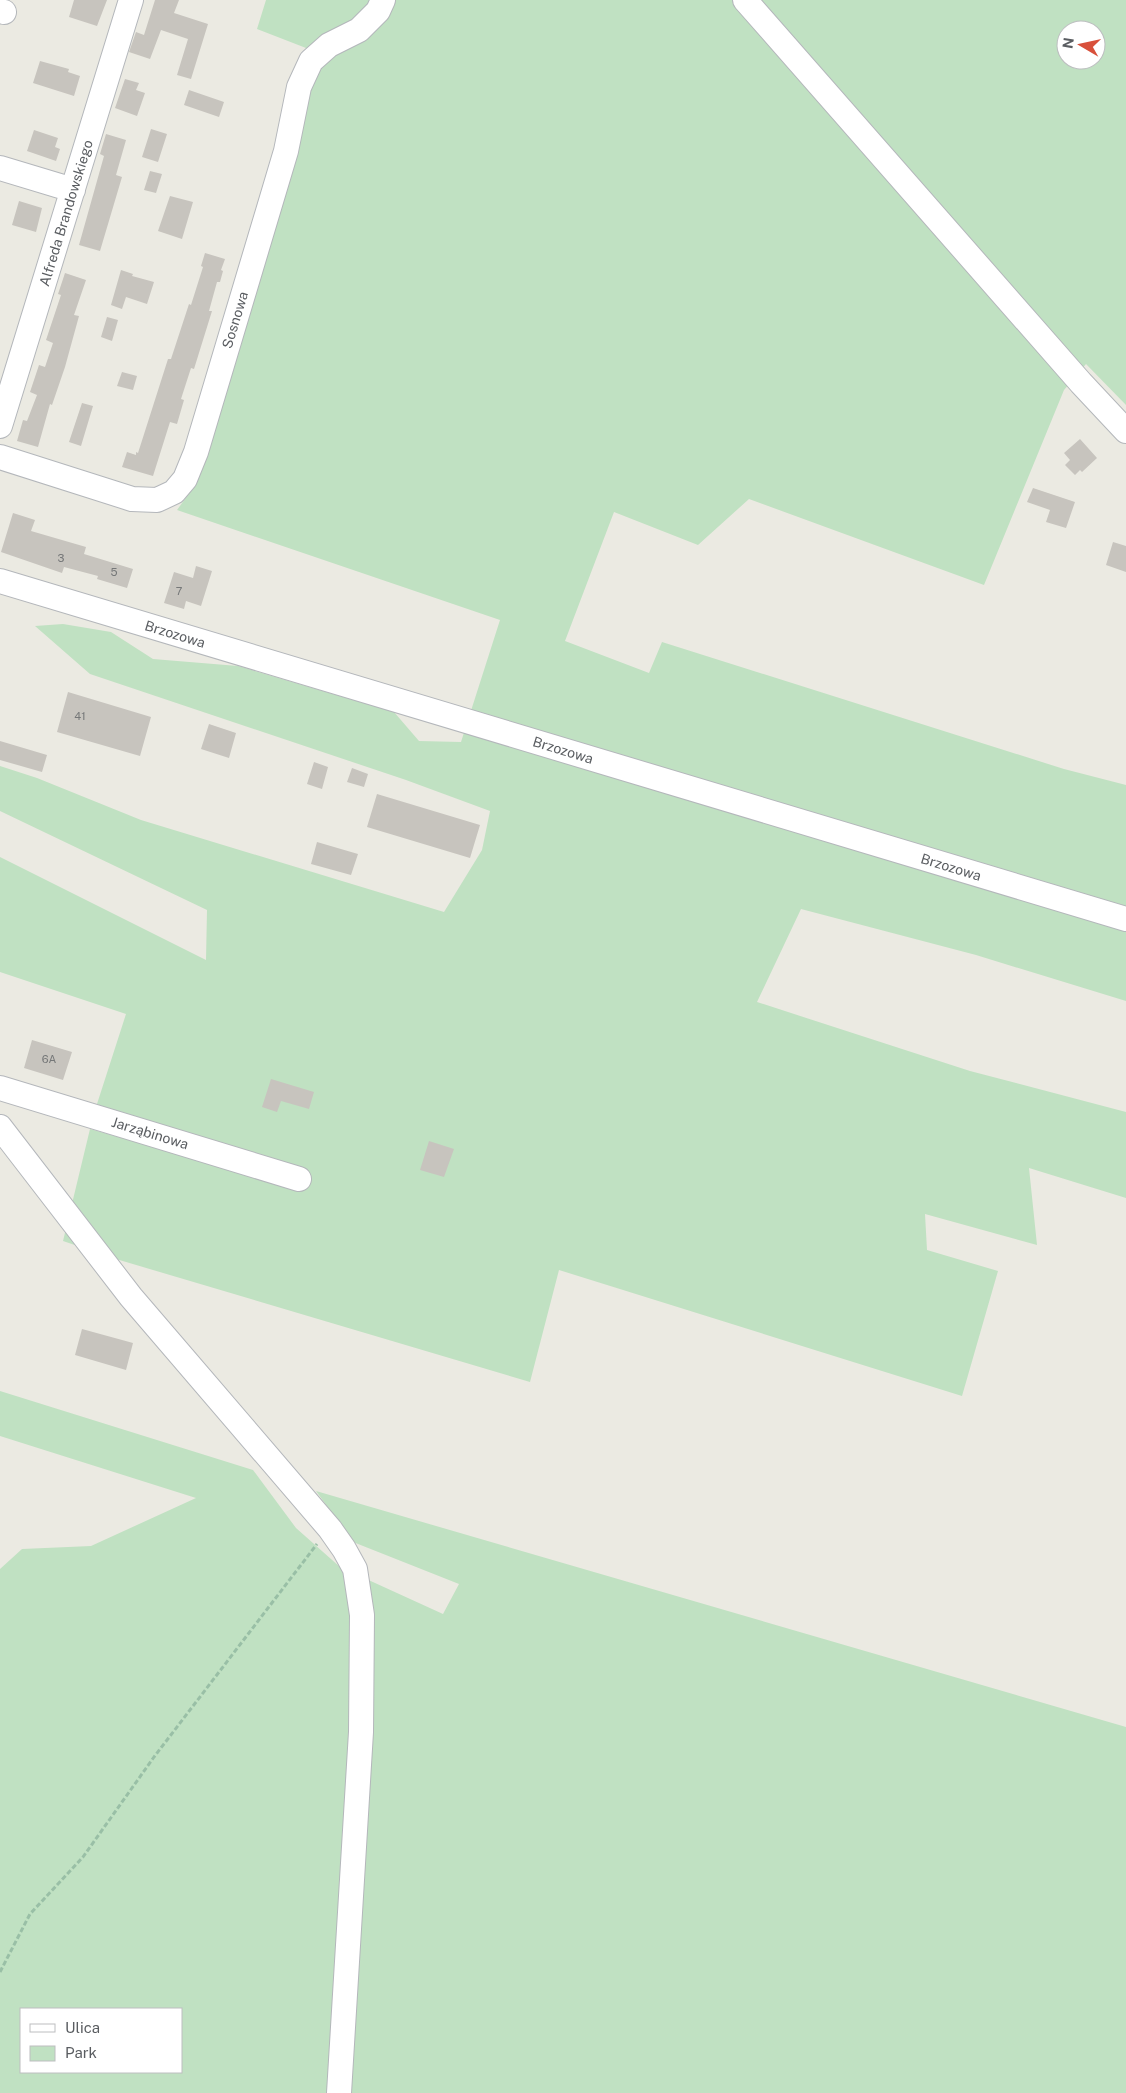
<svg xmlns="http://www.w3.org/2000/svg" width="1126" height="2093" font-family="'Public Sans',sans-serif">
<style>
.green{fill:#c0e1c2;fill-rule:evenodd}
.building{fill:#c7c4be}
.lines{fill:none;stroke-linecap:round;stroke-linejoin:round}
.minor-casing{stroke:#b4b7bb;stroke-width:26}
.path{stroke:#99bfa6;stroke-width:3;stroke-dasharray:5 2.5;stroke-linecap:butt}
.minor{stroke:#fff;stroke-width:24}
.labels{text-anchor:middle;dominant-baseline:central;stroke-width:4;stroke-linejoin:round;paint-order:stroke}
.number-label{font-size:11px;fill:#757778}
.street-label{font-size:14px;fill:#5a5d61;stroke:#fff}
</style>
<rect width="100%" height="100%" fill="#ebeae2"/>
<!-- green -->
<path class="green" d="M266 0H1126V405L1086 364 1064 390 984 585 749 499 698 545 614 512 565 641 649 673 662 642 1064 769 1126 785V1001L976 955 801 909 757 1002 970 1071 1126 1112V1198L1029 1168 1037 1245 925 1214 927 1250 998 1271 962 1396 559 1270 530 1382 116 1259 63 1241 90 1129 244 1172 97 1104 126 1014 0 972V857L206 960 207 910 0 811V766L37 778 141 820 444 912 482 850 490 811 406 780 90 674 35 626 63 624 111 632 153 659 238 666 394 712 419 741 461 742 500 620 177 510 193 488 302 134 285 129 306 48 257 29ZM1066 30H1096V60H1066Z
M0 1391 253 1470 296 1528 340 1567 443 1614 459 1584 353 1542 316 1491 1126 1727V2093H0V1569L22 1549 91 1546 196 1498 0 1436ZM21 2009H181V2072H21Z"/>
<!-- building -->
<path class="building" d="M74 0H107L97 26 69 17Z
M155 0H179L174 13 208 24 191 79 177 75 188 39 161 30 150 59 129 52 136 32 144 35Z
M40 61 69 69 68 72 80 76 74 96 33 83Z
M125 79 139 83 136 90 145 93 137 116 115 108Z
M189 90 224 102 219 117 184 105Z
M151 129 167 134 158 162 142 157Z
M34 130 58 138 55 147 60 149 56 161 27 151Z
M106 134 126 140 116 175 122 177 100 251 79 245 104 156 100 154Z
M150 171 162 174 156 193 144 190Z
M170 196 193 202 182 239 158 231Z
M19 201 42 208 36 232 12 225Z
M205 253 225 259 221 270 223 271 220 282H217L209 311H212L194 369 191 368 181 399 184 400 177 424 170 422 153 476 122 467 127 452 136 455V452L138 453 168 359H171L189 304 191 305 203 267 201 266Z
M121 270 133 274 132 276 154 282 147 304 126 297 122 309 111 305Z
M65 273 86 280 74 315 79 316 65 367 52 405 50 404 38 447 17 441 23 420 27 421 37 395 30 392 39 365 45 367 53 343 46 340 61 295 58 294Z
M107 317 118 320 112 341 101 337Z
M122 372 137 376 133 390 117 386Z
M82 403 93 406 81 446 69 442Z
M1080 439 1097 458 1082 472 1080 470 1075 475 1065 465 1070 460 1064 453Z
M1033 488 1075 502 1066 528 1046 522 1050 510 1027 502Z
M13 513 35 520 31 531 86 547 84 554 133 569 127 588 97 579 98 576 64 567 62 573 1 552Z
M1113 542 1126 546V572L1106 565Z
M196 566 212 571 201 606 186 601 184 609 164 603 174 572 193 578Z
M68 692 151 717 140 756 57 732Z
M209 724 236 733 229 758 201 749Z
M0 741 47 755 42 772 0 760Z
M314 762 328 767 322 789 307 784Z
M352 768 368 774 364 787 347 782Z
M377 794 480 825 470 858 367 827Z
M317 842 358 854 351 875 311 864Z
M32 1040 72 1052 63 1080 24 1068Z
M271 1079 314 1092 309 1109 281 1101 277 1112 262 1107Z
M429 1141 454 1149 444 1177 420 1170Z
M82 1329 133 1343 126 1370 75 1355Z"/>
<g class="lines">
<!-- minor casing -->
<g class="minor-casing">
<path id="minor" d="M745 0 1081 383 1126 431
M0 11 4 12
M0 168 73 190
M0 426 131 0
M0 457 132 499 157 500 174 492 185 479 196 452 286 151 299 87 311 61 329 45 359 30 378 11 383 0
M0 581 1126 919
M0 1088 299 1179
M0 1127 131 1297 330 1529 344 1549 355 1569 362 1615 361 1732 339 2093"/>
</g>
<!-- path -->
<path class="path" d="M0 1972 30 1914 83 1857 154 1757 317 1544"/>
<!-- minor -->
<use href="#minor" class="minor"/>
</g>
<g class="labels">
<!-- number labels -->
<g class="number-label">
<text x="61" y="558">3</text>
<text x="114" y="572">5</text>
<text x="179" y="591">7</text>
<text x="80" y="716">41</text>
<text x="49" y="1059">6A</text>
</g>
<!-- street labels -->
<g class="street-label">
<text transform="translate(66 213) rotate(-73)">Alfreda Brandowskiego</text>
<text transform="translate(235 320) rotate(-73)">Sosnowa</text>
<text transform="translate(175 634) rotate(17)">Brzozowa</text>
<text transform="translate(563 750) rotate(17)">Brzozowa</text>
<text transform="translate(951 867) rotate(17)">Brzozowa</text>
<text transform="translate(150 1133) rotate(17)">Jarząbinowa</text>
</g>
</g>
<!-- legend -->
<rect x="20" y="2008" width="162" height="65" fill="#ffffff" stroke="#bdbec0"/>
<rect x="30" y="2024" width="25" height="8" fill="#ffffff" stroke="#bdbec0"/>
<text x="65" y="2033" font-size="15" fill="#5a5d61">Ulica</text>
<rect x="30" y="2046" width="25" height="15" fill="#c0e1c2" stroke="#bdbec0"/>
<text x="65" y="2058" font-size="15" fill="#5a5d61">Park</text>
<!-- north arrow -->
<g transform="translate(1081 45) rotate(279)"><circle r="24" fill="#ffffff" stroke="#bdbec0"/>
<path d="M0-4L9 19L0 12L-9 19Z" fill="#d8503b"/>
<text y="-8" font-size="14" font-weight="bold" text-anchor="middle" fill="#5a5d61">N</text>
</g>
</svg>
